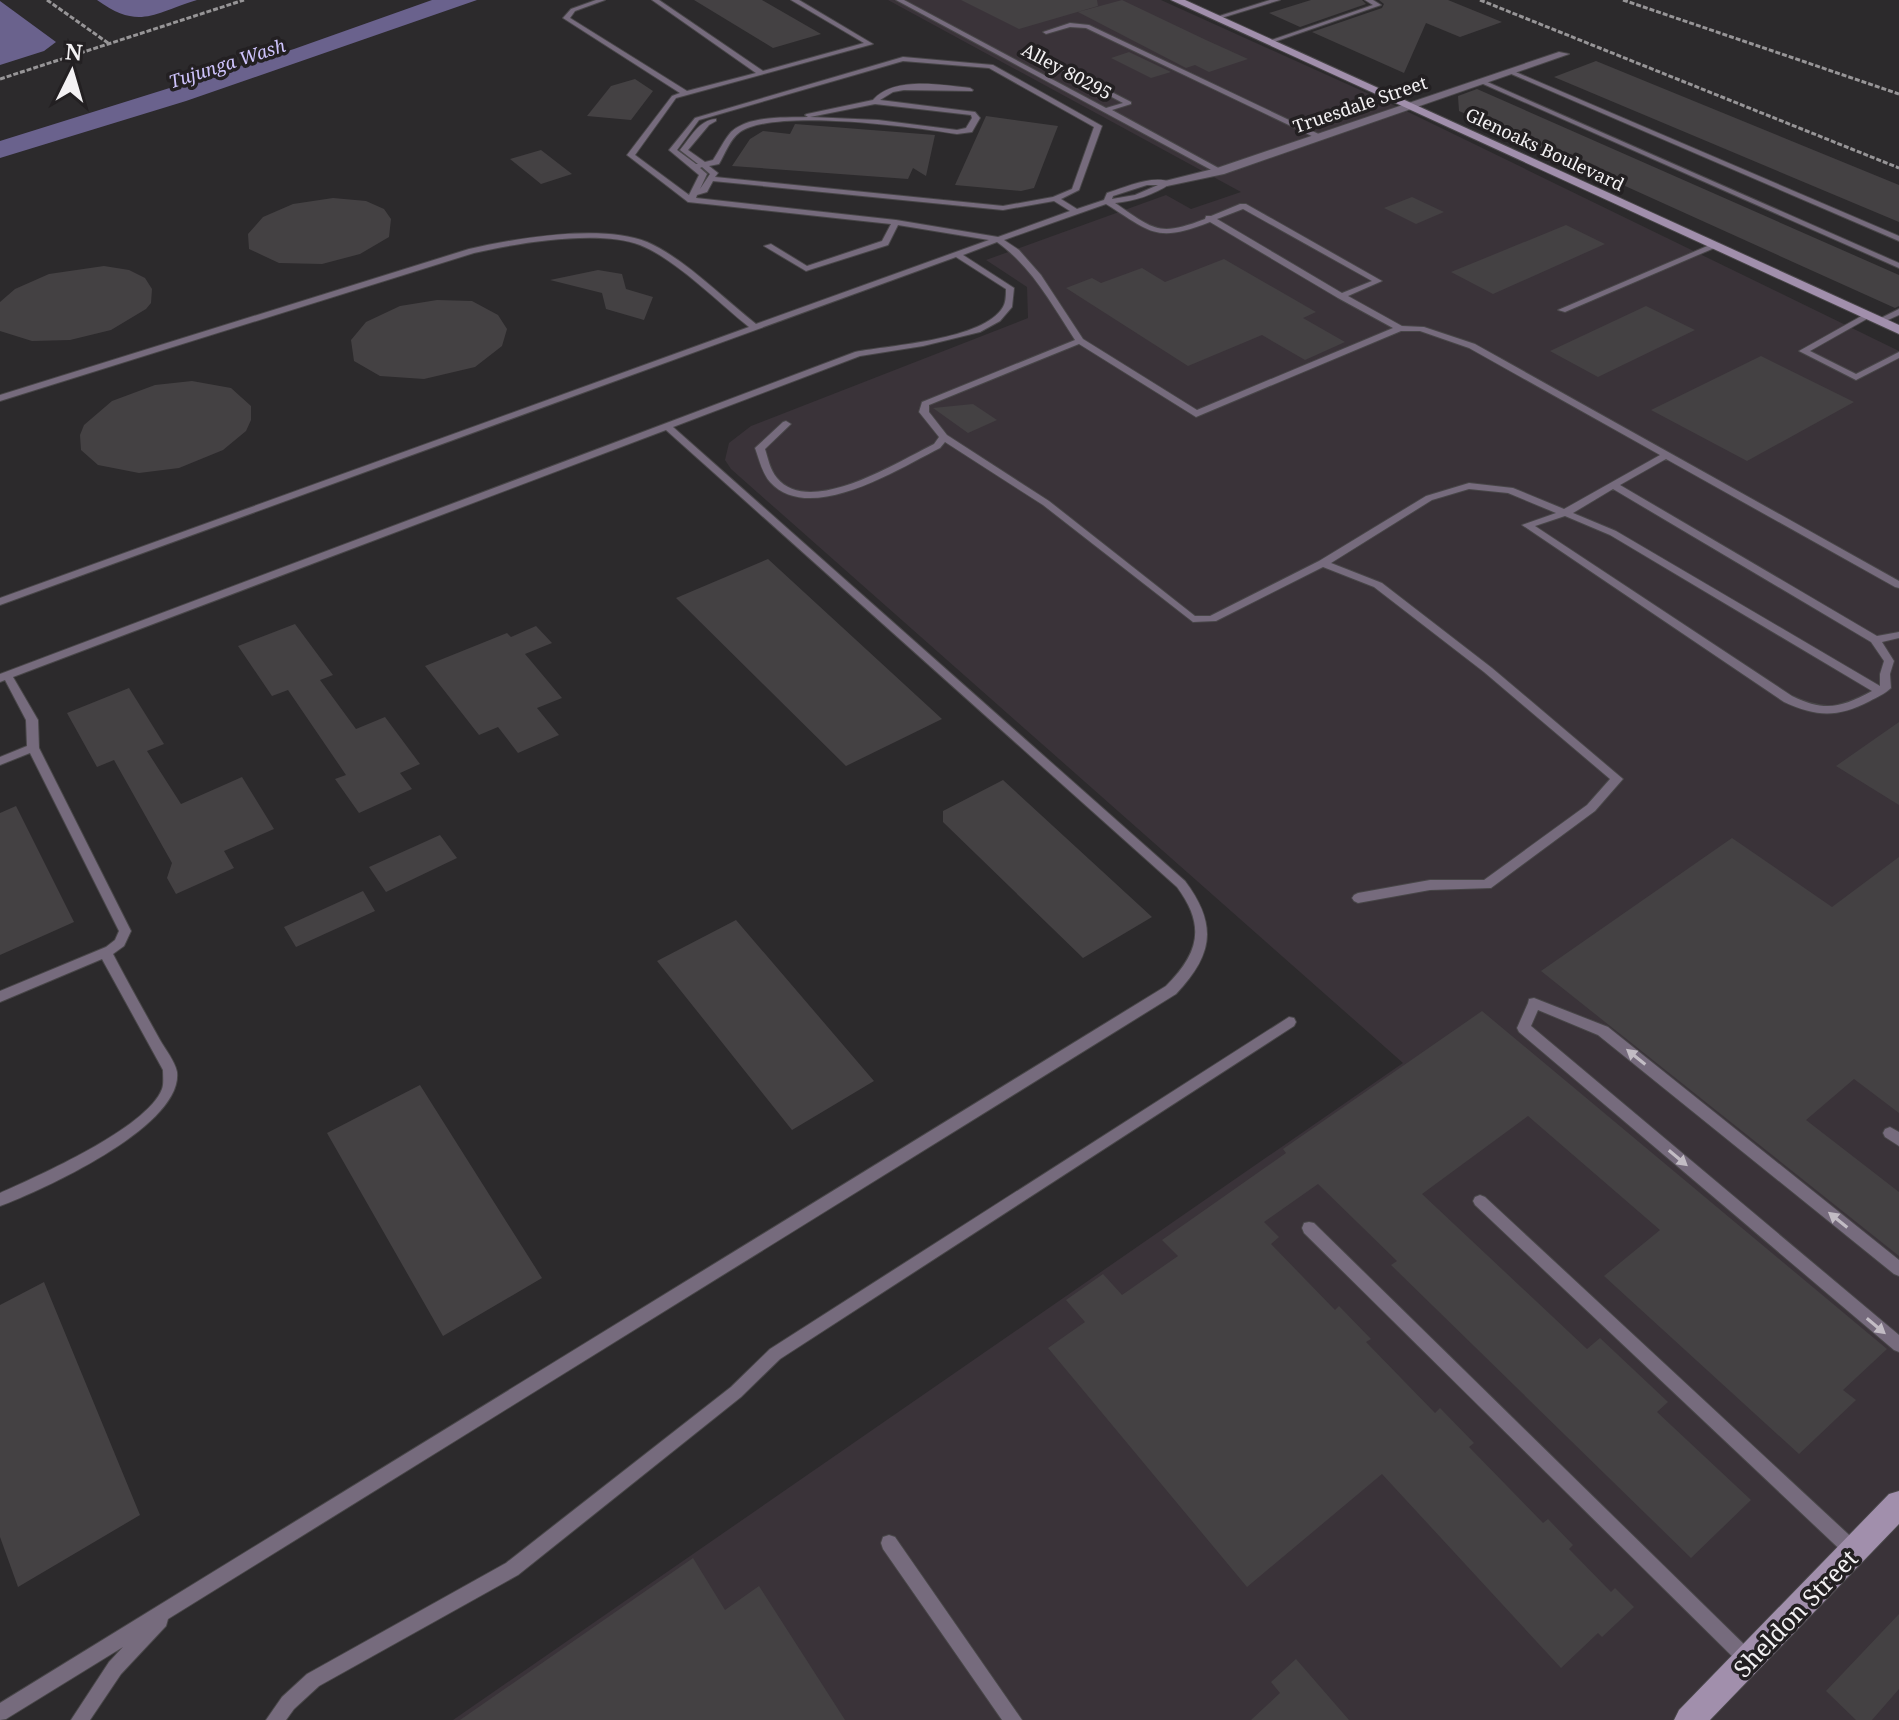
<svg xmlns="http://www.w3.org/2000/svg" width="1899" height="1720" font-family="'Noto Serif',serif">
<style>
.built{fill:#3a3339}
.water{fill:#6a628d}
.building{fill:#444143}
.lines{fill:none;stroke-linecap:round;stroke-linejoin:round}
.lane-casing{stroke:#484648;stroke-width:2}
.street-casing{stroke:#484648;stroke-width:2}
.secondary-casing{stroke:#484648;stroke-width:2}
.path{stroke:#979597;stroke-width:3;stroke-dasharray:5 2;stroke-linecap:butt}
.lane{fill:#766b7d;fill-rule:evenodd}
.street{fill:#766b7d;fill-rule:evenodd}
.secondary{fill:#a18fac;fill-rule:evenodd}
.oneway{fill:#c2bcc4}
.labels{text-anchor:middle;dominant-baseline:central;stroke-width:7;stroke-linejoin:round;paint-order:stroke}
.far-water-label{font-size:18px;font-style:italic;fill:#cec3fc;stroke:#232022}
.far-street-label{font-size:18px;fill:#f4f2f4;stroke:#232022}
.near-street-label{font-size:24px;fill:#f4f2f4;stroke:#232022}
</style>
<rect width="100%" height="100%" fill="#2c2a2c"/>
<!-- built -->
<path class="built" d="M888 0H1161L1400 108 1899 351V1720H453L1403 1063 731 469 725 460 729 443 751 426 1028 318 1027 287 986 260 1166 195 1191 209 1241 192Z"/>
<!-- water -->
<path class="water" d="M97 0H197C152 14 139 30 97 0Z
M432 0H477L186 101 0 158V141L294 49Z
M0 1 56 42 44 51 0 65Z"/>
<!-- building -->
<path class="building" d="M694 0H762L821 34 773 48Z
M961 0H1097L1098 6 1019 29Z
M1122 0 1206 40 1248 59 1209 72 1195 65 1186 68 1078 12Z
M1311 0H1362L1366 4 1300 27 1269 13Z
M1379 0H1448L1502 22 1460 37 1426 23 1404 73 1312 32 1382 8 1384 4Z
M1129 52 1171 72 1151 78 1111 58Z
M1596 61 1899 185V222L1554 77Z
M635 79 653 91 631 120 587 116 611 86Z
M1477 89 1899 275V306L1895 308 1459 111 1458 96Z
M986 116 1058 126 1034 188 1021 191 955 185Z
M795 124 935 135 926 176 913 168 908 179 732 166 750 139 763 131 790 134Z
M541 150 572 174 541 184 510 159Z
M1412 197 1444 212 1416 224 1384 208Z
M333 198 366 201 384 209 391 219 389 237 360 254 322 264 279 263 249 249 248 234 263 217 293 204Z
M1566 225 1605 244 1493 294 1451 272Z
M1224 259 1316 312 1303 318 1345 342 1305 360 1262 335 1188 366 1066 288 1092 278 1101 283 1142 268 1165 282Z
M104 266 129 270 145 278 152 289 151 303 146 309 111 330 70 340 32 341 0 331V302L15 289 49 274Z
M598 270 622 274 626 289 653 297 644 320 606 309 602 293 550 280Z
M437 300 472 301 498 315 507 329 502 346 475 367 424 379 380 376 354 361 351 340 366 322 400 306Z
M1646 306 1695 330 1598 377 1550 351Z
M1761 356 1854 402 1747 461 1651 410Z
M192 381 231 388 251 406V420L246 431 223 450 179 468 139 473 98 465 81 450 80 435 84 425 112 401 155 385Z
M973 404 997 420 968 433 933 408Z
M768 559 942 719 846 766 676 598Z
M295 624 333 675 320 680 356 729 385 717 420 764 400 773 412 789 359 813 335 779 346 775 288 690 272 696 238 646Z
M536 626 552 643 525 654 562 698 537 708 559 735 518 753 498 727 479 735 425 666 507 633 511 637Z
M129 688 164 744 147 751 181 804 242 777 274 829 224 851 234 868 176 894 167 878 172 863 114 760 97 767 67 713Z
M1899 722V805L1836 766Z
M1003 780 1152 917 1083 958 943 822V811Z
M16 806 74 922 0 955V813Z
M440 835 457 858 386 892 369 867Z
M1732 838 1832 907 1899 857V1113L1854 1079 1806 1120 1899 1192V1256L1541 971Z
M363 891 375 911 296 947 284 927Z
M736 920 874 1081 792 1130 657 961Z
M1482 1011 1887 1349 1843 1390 1856 1400 1799 1454 1604 1276 1660 1230 1528 1116 1422 1194 1587 1349 1600 1338 1668 1402 1657 1412 1751 1500 1691 1558 1391 1265 1397 1261 1318 1184 1264 1222 1279 1237 1271 1244 1335 1310 1339 1306 1371 1339 1366 1342 1435 1413 1440 1408 1474 1443 1469 1447 1543 1523 1548 1519 1573 1545 1569 1549 1611 1592 1615 1588 1634 1607 1602 1637 1598 1633 1561 1668 1382 1474 1247 1587 1048 1348 1085 1322 1066 1300 1103 1274 1122 1295 1178 1256 1162 1240 1286 1153 1283 1149Z
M420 1085 542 1278 443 1336 327 1133Z
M44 1282 140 1515 18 1587 0 1537V1305Z
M693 1558 725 1610 759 1586 845 1720H460Z
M1899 1614V1689L1872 1720H1856L1826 1691Z
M1296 1659 1349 1720H1251L1280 1693 1271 1682Z"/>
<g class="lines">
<!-- lane casing -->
<g class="lane-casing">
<path id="lane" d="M596 0H605L575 11 570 18 687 91 756 73 652 0H659L763 71 864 43 791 0H799L873 44 676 98 635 155 689 195 699 175 669 150 695 118 903 57 993 65 1102 126 1079 190 1061 199 1077 209 1104 200 1107 193C1127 187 1151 175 1171 182L1170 184C1153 195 1135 201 1115 203 1155 230 1158 237 1205 219L1206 216H1211L1240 204H1246L1382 281 1348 296 1402 326 1424 327 1475 344 1899 581V588L1895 587 1666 459 1620 485 1877 636 1899 632V638L1882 642 1894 661 1890 674 1891 688C1885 694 1877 697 1870 701 1837 718 1817 717 1784 702L1522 525 1556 513 1508 493 1469 489 1432 500 1331 563 1382 583 1492 668 1623 779 1595 811 1491 888 1430 890 1358 903 1354 901 1352 898 1354 895 1358 893 1430 880H1484L1587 805 1610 779 1484 672 1374 587 1323 567 1216 621 1193 622 1043 505 945 442 940 448C900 468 810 526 770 482 762 473 759 459 755 448L783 422 786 421 791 424 765 449C768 458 770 470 777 478 810 518 899 461 934 444L939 437 919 412 922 402 1075 340C1052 305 1032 267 997 242L963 255 1014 288 1012 307 1000 321 980 332 923 346 860 356 673 427 1185 881C1218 925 1213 955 1176 994L168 1619 166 1626 121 1674 90 1720H71L109 1662 123 1647 6 1719 0 1720V1703L1166 986C1199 953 1206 926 1177 887L666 430 13 677 38 720 39 748 131 931 124 946 113 954C128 983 144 1011 160 1040 165 1049 175 1061 177 1072 183 1126 43 1190 0 1206V1193C38 1176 147 1128 162 1089 164 1084 163 1076 163 1070L102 959 0 1002V991L106 947 115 940 119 931 30 753 0 765V757L27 746 26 720 5 680 0 682V674L855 352C890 345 984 340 1003 307 1006 302 1006 295 1006 289L956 257 0 605V598L749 327C719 303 674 258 640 245 599 229 517 243 474 253L0 401V395L469 249C516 238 602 224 647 242 684 258 724 299 756 324L989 240 898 225 888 245 806 271 764 246 771 244 807 266 882 241 891 224 688 202 627 155 672 96 680 93 563 18 571 9ZM903 61 989 68 1094 127 1072 189 1053 197 1003 206 715 177 718 173 709 166 719 164C725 154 730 139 740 132 776 108 912 127 957 134L972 132 980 118 975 112 880 100 893 92 904 90 972 91 973 90 970 88C941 85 894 76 873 100L807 114 805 115 808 117C785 118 749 115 731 132 724 140 719 151 713 160L705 162 688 150 709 125 716 121V119C699 120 691 137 680 150L698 164H696L677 150 699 120ZM875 104 971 115 972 118 966 128 957 130 878 120 810 117ZM702 167 710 174 700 189 707 174 700 168ZM713 181 1003 210 1054 201 1070 211 998 237 896 220 696 198 697 195 707 192ZM1147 185H1158L1135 195 1112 199 1113 196ZM1106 204C1152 233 1156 243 1210 222L1338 298 1393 328 1197 410 1083 339 1041 275 1019 250 1004 240ZM1243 209 1372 281 1342 293 1217 219ZM1401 331H1420L1469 348 1660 455 1564 509 1513 488 1469 483 1426 496 1319 561 1210 616H1195L1049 501 947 435 929 412V405L1079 344 1196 417ZM1613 489 1871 642 1884 661 1880 674V686L1616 531 1573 513ZM1565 516 1610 535 1872 691C1840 708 1825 712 1792 696L1535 526Z
M896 0H904L1106 108 1123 103 1063 71V69H1067L1131 102V104L1112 110 1224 171 1217 173Z
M1270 0H1280L1218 19 1213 18Z
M1365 0H1373L1381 5 1271 43 1266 42 1373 5Z
M1070 23 1089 25 1325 137 1318 139 1086 28 1070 27 1046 34 1043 32Z
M1511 70 1899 236V241L1509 73 1508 72Z
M1481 81H1485L1899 263V268L1481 83Z
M1712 244 1719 246 1565 312 1558 310Z
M1899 309V315L1879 324 1875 321Z
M1865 314 1872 316 1810 351 1856 374 1899 352V358L1856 380 1799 351Z
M1534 998 1608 1027 1899 1260V1276L1894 1274 1598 1035 1538 1010 1531 1026 1899 1335V1352L1894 1350 1519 1032 1517 1028 1528 1003 1529 999Z
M1289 1017 1294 1018 1296 1022 1294 1026 780 1359 741 1397 518 1575 319 1686 294 1709 286 1720H266L282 1697 307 1674 506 1563 731 1387 770 1349Z
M1890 1127 1899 1132V1146L1885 1137 1883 1133 1885 1129Z
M1480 1195 1485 1197 1861 1546 1863 1552 1861 1558 1855 1560 1849 1558 1475 1205 1473 1201 1475 1197Z
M1309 1222 1314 1223 1754 1654 1757 1660 1754 1666 1748 1669 1742 1666 1304 1233 1302 1228 1304 1223Z
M889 1535 895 1537 1022 1720H1002L883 1549 881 1543 883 1537Z"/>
</g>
<!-- street casing -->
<g class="street-casing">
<path id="street" d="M1559 52 1569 54 1224 174 1167 186 1161 182 1217 168Z"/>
</g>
<!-- secondary casing -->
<g class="secondary-casing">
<path id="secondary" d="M1171 0H1185L1899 325V334Z
M1899 1491V1524L1710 1720H1674L1679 1710 1889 1494Z"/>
</g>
<!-- path -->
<path class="path" d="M47 0 108 43
M1480 0 1899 168
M1623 0 1899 94
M0 79 244 0"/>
<!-- lane -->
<use href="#lane" class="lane"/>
<!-- street -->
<use href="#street" class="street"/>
<!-- secondary -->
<use href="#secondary" class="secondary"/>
</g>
<!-- one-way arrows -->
<defs><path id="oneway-solid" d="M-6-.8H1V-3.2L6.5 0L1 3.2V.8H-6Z" transform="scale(2)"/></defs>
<g class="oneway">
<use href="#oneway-solid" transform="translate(1636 1057) rotate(-141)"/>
<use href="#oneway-solid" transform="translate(1678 1158) rotate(40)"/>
<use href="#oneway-solid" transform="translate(1838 1220) rotate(-141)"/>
<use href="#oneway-solid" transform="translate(1876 1326) rotate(40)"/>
</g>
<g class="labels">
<!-- far-water labels -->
<g class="far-water-label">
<text transform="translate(227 63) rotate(-18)">Tujunga Wash</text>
</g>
<!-- far-street labels -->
<g class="far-street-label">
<text transform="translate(1067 71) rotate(28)">Alley 80295</text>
<text transform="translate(1360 104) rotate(-19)">Truesdale Street</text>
<text transform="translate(1545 149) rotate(25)">Glenoaks Boulevard</text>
</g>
<!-- near-street labels -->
<g class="near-street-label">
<text transform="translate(1795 1613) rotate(-46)">Sheldon Street</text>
</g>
</g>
<!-- north arrow -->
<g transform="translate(72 72) rotate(5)" stroke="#232022" stroke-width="6" paint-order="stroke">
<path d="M0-6L14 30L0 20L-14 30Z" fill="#f4f2f4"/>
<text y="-12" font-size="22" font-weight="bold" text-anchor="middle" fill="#f4f2f4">N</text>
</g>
</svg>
